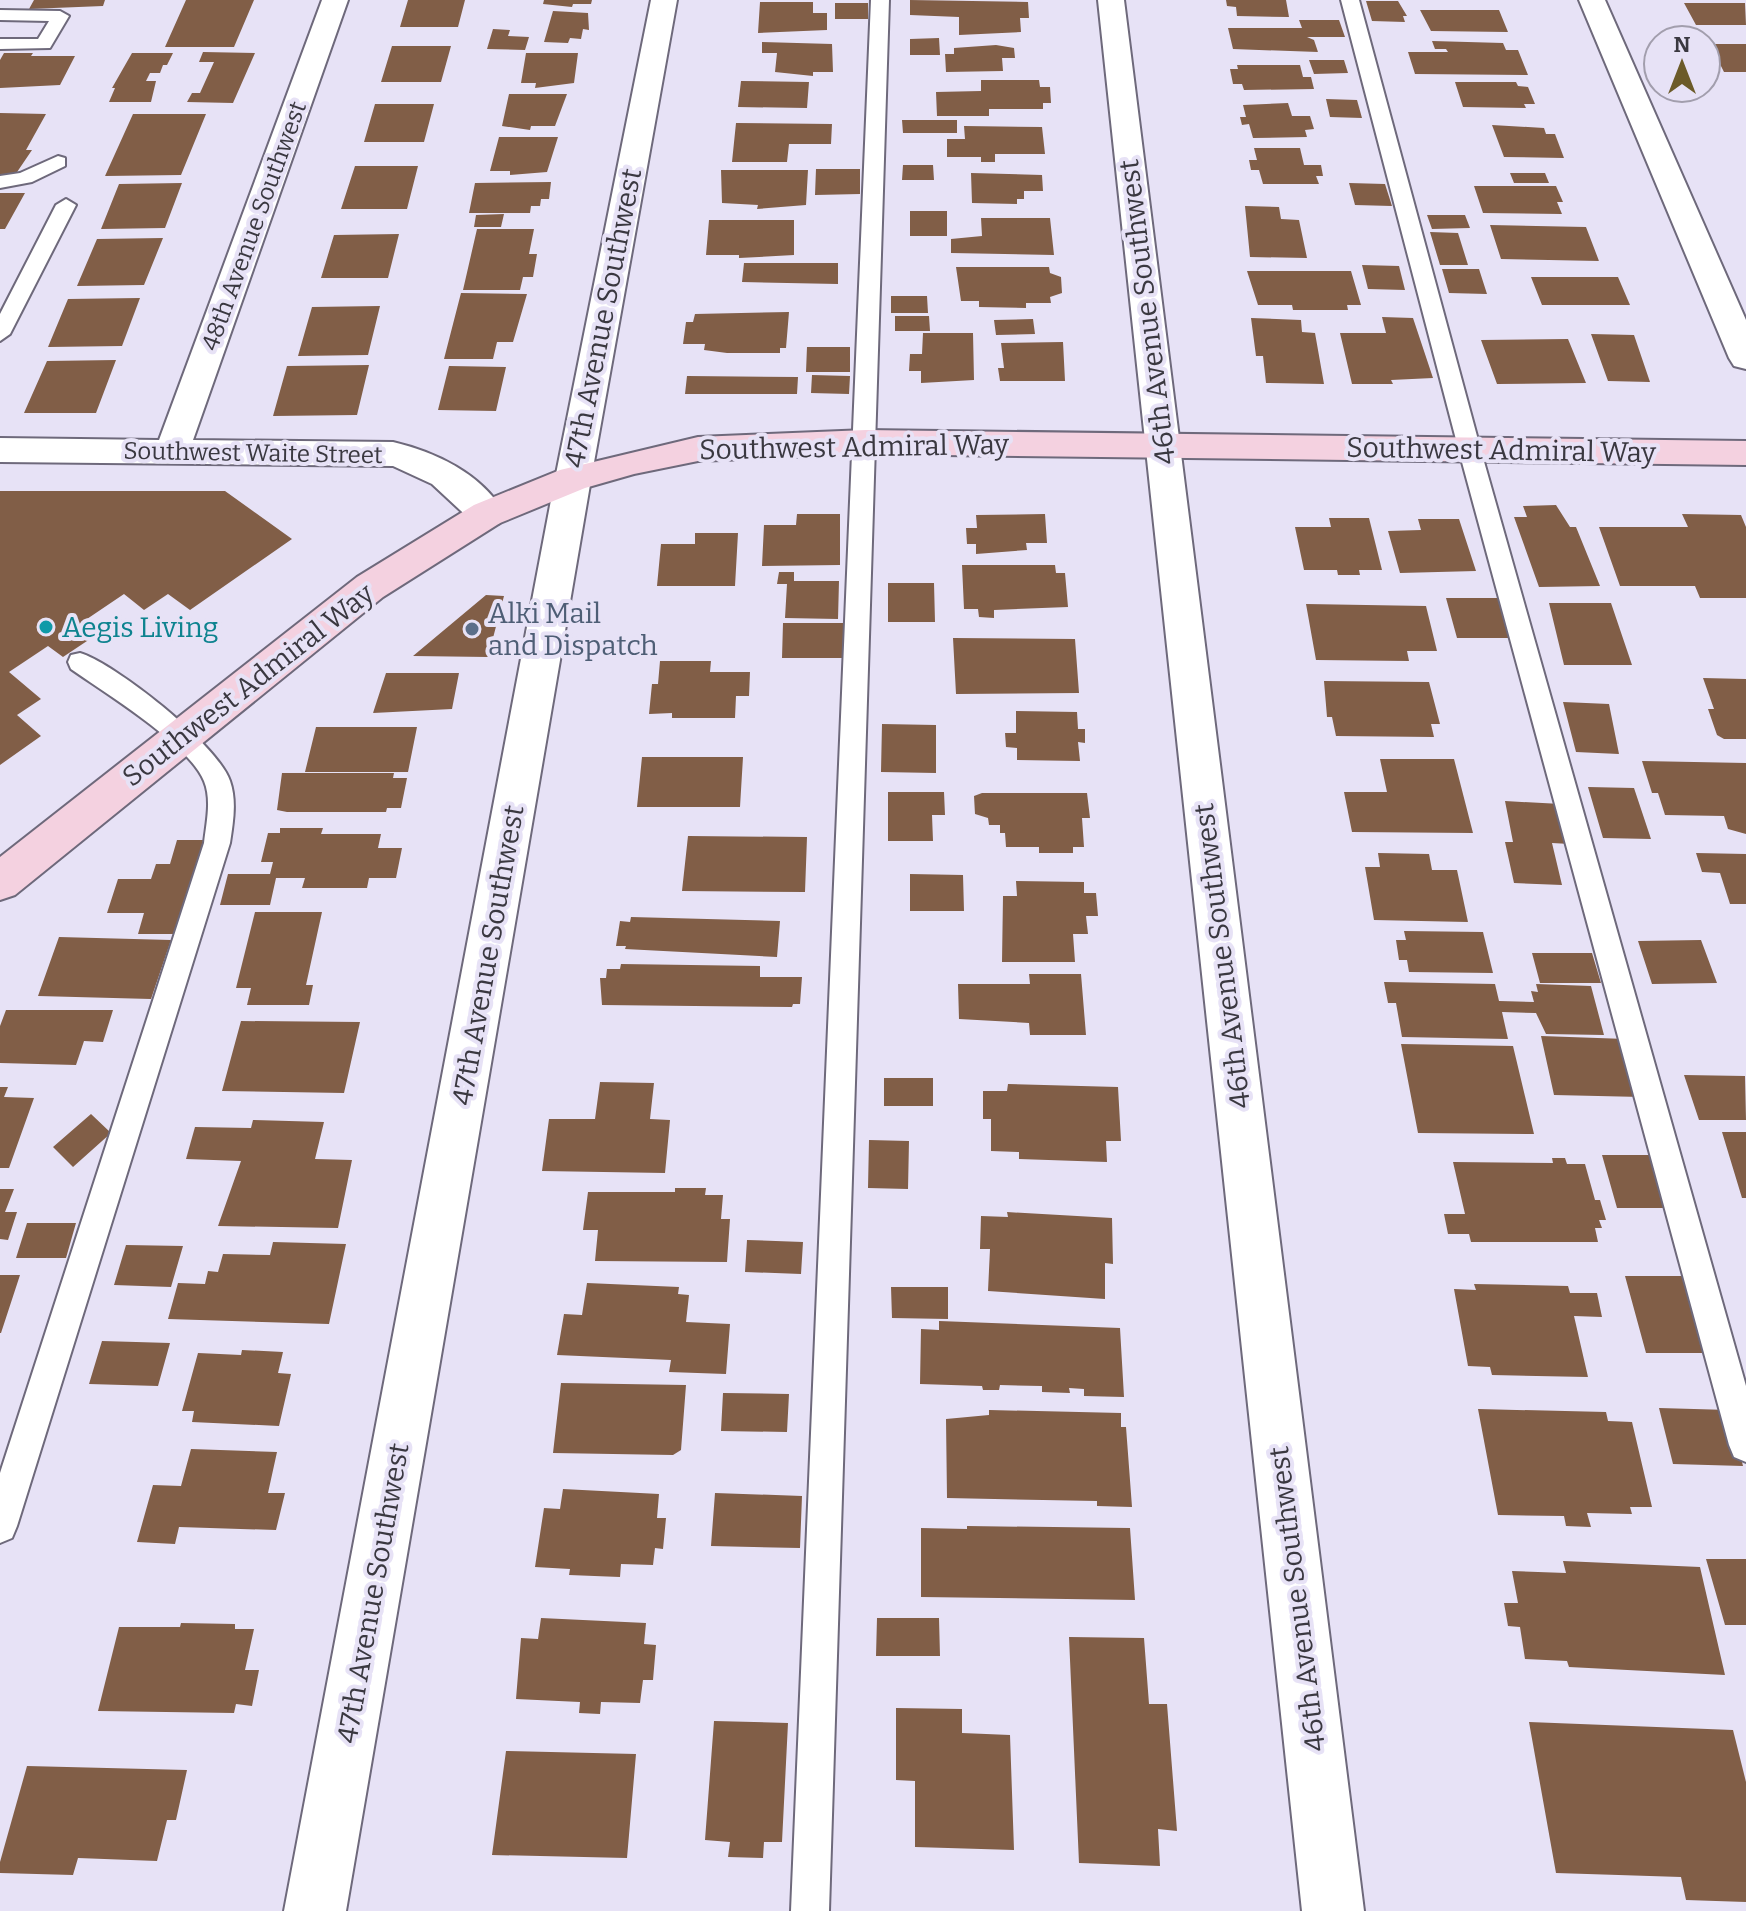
<svg xmlns="http://www.w3.org/2000/svg" width="1746" height="1911" font-family="Bitter,serif">
<style>
.building{fill:#815e47}
.lines{fill:none;stroke-linecap:round;stroke-linejoin:round}
.service-casing{stroke:#6e697b;stroke-width:4}
.minor-casing{stroke:#6e697b;stroke-width:4}
.secondary-casing{stroke:#6e697b;stroke-width:4}
.service{fill:#fff;fill-rule:evenodd}
.minor{fill:#fff;fill-rule:evenodd}
.secondary{fill:#f4d1e0;fill-rule:evenodd}
.culture-dot{fill:#0f9aa8;stroke:#e7e2f6;stroke-width:3}
.service-dot{fill:#5c6f8a;stroke:#e7e2f6;stroke-width:3}
.labels{text-anchor:middle;dominant-baseline:central;stroke-width:8;stroke-linejoin:round;paint-order:stroke}
.far-street-label{font-size:24px;fill:#3a3840;stroke:#e7e2f6}
.street-label{font-size:28px;fill:#3a3840;stroke:#e7e2f6}
.service-label{font-size:28px;fill:#4e5e75;stroke:#e7e2f6;text-anchor:start}
.culture-label{font-size:28px;fill:#0d838f;stroke:#e7e2f6;text-anchor:start}
</style>
<rect width="100%" height="100%" fill="#e7e2f6"/>
<!-- building -->
<path class="building" d="M34 0H105L103 6 29 9Z
M186 0H254L234 47H165Z
M408 0H465L458 27H400Z
M544 0H592L591 4H573L572 7 543 4Z
M910 0 1028 2 1029 18H1020L1021 32 959 35V17L910 15Z
M1226 0H1286L1289 17 1237 16 1236 7 1227 6Z
M1366 1H1398L1407 16H1403L1405 22 1372 21Z
M760 2H813V13H827V30L758 33Z
M835 3H868V19H835Z
M1684 3H1745L1746 25H1696Z
M1420 10H1499L1508 32 1431 31Z
M553 11 588 13 589 30 583 29 581 39 570 38 568 43 544 42Z
M1299 20H1339L1345 37H1307L1314 40 1318 52 1233 49 1228 28H1302Z
M493 29 510 30 508 36 529 37 525 50 487 49Z
M939 38 940 55H910V39Z
M1432 41 1503 43 1506 50H1518L1528 75 1415 74 1408 52H1448L1446 49H1435Z
M762 42 832 44 833 72H813V76L775 72 777 53H762Z
M1710 44H1746V72H1724L1719 62H1715Z
M996 45 1014 48 1015 58H1002L1003 71 946 72 945 54H954V48Z
M392 46H451L441 82H381Z
M203 52 255 53 233 103 187 102 192 93H200L214 62H199Z
M4 53H33L31 56H75L60 85 0 88V60Z
M132 53H173L167 65H163L160 73H150L146 81H156L151 102H109L115 88H112Z
M526 53H578L574 83 535 88 536 83H521Z
M1309 60H1344L1348 73 1314 74Z
M1237 65H1300L1303 77H1311L1314 89 1244 90 1242 84H1233L1230 69H1238Z
M981 80H1039L1040 87H1050L1051 103H1043V109H989V116H937L936 92 981 91Z
M741 81 809 82 807 108 738 107Z
M1455 82H1516L1518 86 1528 87 1535 104H1524L1526 108 1463 107Z
M509 94H567L555 126H531L530 130 502 126Z
M1326 99 1357 100 1362 118 1330 117Z
M1288 103 1292 116H1310L1314 129 1305 130 1307 137 1253 138 1249 124 1242 125 1240 117H1246L1243 105Z
M375 104H434L424 142H364Z
M0 113 46 114 26 150H32L13 178 0 177Z
M133 114H206L181 175 105 176Z
M902 120H957V133H903Z
M736 123 832 124 831 144H789L787 162H732Z
M1492 125 1544 128 1546 134H1555L1564 158 1504 157Z
M964 126 1042 127 1045 154H995V162H981V157H947V139H965Z
M499 137H558L547 172 510 175V171H490Z
M1254 148H1300L1304 165H1321L1323 176H1316L1319 184H1263L1259 170H1251L1249 160H1257Z
M903 165H933L934 180H902Z
M355 166H418L407 209H341Z
M816 169H860V194L815 195Z
M721 170H808L806 205 757 209 758 205 722 203Z
M971 173 1042 175 1043 191H1024V199H1017V204L972 203Z
M1510 173H1545L1549 183H1514Z
M551 182 549 199H541L540 206H531L530 213H469L475 183Z
M182 183 165 228 101 229 119 184Z
M1349 183 1385 184 1392 206 1355 205Z
M1474 186H1556L1563 202H1557L1562 214 1483 213Z
M0 193H25L5 229H0Z
M1245 206 1279 207 1281 219 1299 220 1307 258 1250 257Z
M910 211H947V236H910Z
M504 214 501 227H474L476 215Z
M1427 215H1465L1470 228 1432 229Z
M981 218H1050L1054 255 951 253V239L982 236Z
M709 220H794V255L739 258V255H706Z
M1490 225 1586 227 1599 261 1501 259Z
M477 229H534L529 254H537L533 277H523L520 290H463Z
M1430 232 1458 233 1468 265H1440Z
M399 234 388 278H321L334 235Z
M163 238 144 285 77 286 97 239Z
M744 263H838V284L742 282Z
M1362 265 1399 266 1405 290 1368 289Z
M956 267H1049L1050 273 1061 277 1062 293 1050 297 1051 303H1026V308L979 307V301H961Z
M1442 269H1479L1487 294 1449 293Z
M1247 271H1351L1361 305H1347L1348 310H1293L1292 305H1258Z
M1531 277H1618L1630 305H1542Z
M461 293 527 294 513 342H497L493 359H444Z
M891 296H927L928 313H891Z
M140 298 122 346 48 347 68 299Z
M380 306 368 355 298 356 312 307Z
M789 312 786 348H780V353H727L704 350 705 344H683L686 322H693L695 314Z
M895 316H929L930 331H895Z
M1382 317 1413 318 1433 378 1391 380 1393 384H1352L1340 333H1386Z
M1251 318 1301 320 1302 332 1315 333 1324 384 1266 383 1263 356H1256Z
M1033 319 1035 334 996 335 994 320Z
M923 333H973L974 380 921 383V371H909L910 354H922Z
M1591 334 1634 335 1650 382 1608 381Z
M1568 339 1586 383 1497 384 1481 340Z
M1063 342 1065 381H1000L998 368H1004L1001 343Z
M807 347H850V372H806Z
M116 360 96 413H24L47 361Z
M369 365 357 415 273 416 287 366Z
M449 366 506 367 496 411 438 410Z
M812 375 850 376 849 394 811 393Z
M687 376 798 377 797 394H685Z
M0 491H225L292 539 190 610 168 594 144 610 124 594 84 621 99 633 63 657 48 646 9 672 41 699 17 715 41 736 0 765Z
M1556 505 1570 527H1576L1600 586 1539 587 1514 517H1527L1523 506Z
M797 514H840V565L762 566 764 525H796Z
M1045 514 1047 543H1026L1027 550 976 554V544H967L966 528H977L976 515Z
M1682 514 1741 515 1746 527V598H1700L1695 586H1620L1599 527H1688Z
M1329 518H1369L1382 570H1359L1360 575H1338L1337 570H1304L1295 527H1331Z
M1418 519H1459L1476 571 1400 573 1388 531 1421 530Z
M695 533H738L735 586H657L661 544H695Z
M962 565H1055L1056 573H1065L1068 607 994 610V618L979 617 978 609H964Z
M779 572H794V581H839L838 619 785 618 787 584H777Z
M888 583H934L935 622H888Z
M486 595 504 596 488 657 413 656Z
M1446 598H1503L1514 638H1457Z
M1549 603H1611L1632 665H1564Z
M1306 604 1426 606 1437 651H1407L1409 661 1316 660Z
M783 623H844V658H782Z
M953 638 1075 639 1079 693 956 694Z
M660 661H711L710 672H750L749 696H736L735 718H672V713L649 714 652 684H658Z
M386 673H459L452 709 373 713Z
M1703 678 1746 679V739H1724L1717 735 1708 709H1714Z
M1324 681 1429 682 1440 724H1431L1434 737 1336 736 1332 717H1327Z
M1563 702 1609 704 1619 754 1576 752Z
M1016 711 1077 712 1078 729H1085V743L1078 742 1080 761 1017 760V748L1006 747 1005 733H1016Z
M882 724 936 725V773L881 772Z
M316 727H417L408 772H305Z
M642 757H743L740 807H637Z
M1380 759H1454L1473 833 1352 832 1344 792H1387Z
M1642 761 1746 763V834L1728 829 1724 816 1665 815 1658 793H1652Z
M282 773H394L393 778H407L401 808H387L386 812H287L277 810Z
M1588 787 1634 788 1651 839 1603 838Z
M888 792H944L945 815H932L933 841H888Z
M982 793H1087L1090 818H1082L1084 847H1073V853H1039V847H1006L1005 833H1000V825H989L988 818 975 814 974 796Z
M1505 801 1561 804 1570 844 1552 843 1562 885 1514 883 1505 842H1513Z
M280 828H323L321 834H381L378 848H402L396 878H369L367 888H302L305 878H276L270 905H220L228 874H270L273 862H261L268 833H280Z
M688 836 807 837 805 892 682 891Z
M177 840H206L179 934H138L144 913H107L118 879H151L156 864H170Z
M1378 853 1429 854 1432 870H1457L1468 922 1374 920 1365 867H1380Z
M1696 853 1746 854V904H1730L1720 873 1702 872Z
M910 874 963 875 964 911H910Z
M1016 881 1084 882V893H1096L1098 916H1086L1088 934H1073L1075 962H1002L1003 896H1017Z
M255 912H322L306 985H313L309 1005H247L251 988H236Z
M631 917 780 921 777 957 625 949 626 946H616L620 921 630 922Z
M1404 931 1483 932 1493 973 1409 972 1407 960H1399L1396 940H1406Z
M59 937 171 940 151 999 38 996Z
M1701 940 1717 983 1652 984 1638 941Z
M1532 953H1592L1601 983H1540Z
M621 964 760 966V977H802L800 1004H793L792 1007 602 1005 600 978H606L607 969H620Z
M1029 974H1081L1086 1035H1030L1029 1023 959 1019 958 984H1030Z
M1384 982 1495 984 1499 1001 1534 1002 1531 991 1538 992 1536 984 1591 986 1604 1035 1546 1034 1536 1013 1502 1012 1508 1039 1402 1037 1396 1003H1388Z
M6 1010H113L103 1042 84 1041 76 1065 0 1063V1026Z
M241 1021 360 1022 344 1093 222 1091Z
M1541 1036 1626 1039 1642 1097 1554 1095Z
M1401 1044 1513 1046 1534 1134 1418 1133Z
M1684 1075 1745 1076 1746 1120H1699Z
M884 1078H933V1106H884Z
M600 1082 654 1083 650 1119 670 1120 665 1173 542 1171 549 1119H595Z
M1008 1084 1118 1087 1121 1141H1106L1107 1162 1019 1159V1152L991 1151V1119H983V1091H1007Z
M0 1087H8L4 1097 34 1098 9 1168H0Z
M91 1114 111 1133 73 1167 53 1147Z
M253 1120 324 1122 315 1159 352 1160 338 1228 218 1226 241 1161 186 1159 195 1127 251 1128Z
M1722 1132H1746V1198H1742Z
M869 1140 909 1141 908 1189 868 1188Z
M1602 1155H1657L1672 1208H1617Z
M1552 1158H1565L1567 1164H1585L1595 1200H1600L1606 1220H1599L1602 1228H1595L1598 1242H1471L1469 1234H1448L1444 1214H1465L1453 1162 1553 1163Z
M675 1188H706L705 1195H723L721 1219H730L727 1262 595 1261 598 1230H583L588 1192H675Z
M0 1189H14L5 1212H17L8 1240 0 1239Z
M1007 1212 1112 1218 1113 1264 1105 1263V1299L988 1291 990 1249H980L981 1216 1008 1217Z
M27 1223H76L66 1258H16Z
M747 1240 803 1242 801 1274 745 1272Z
M273 1242 346 1244 329 1324 168 1319 178 1283 205 1284 208 1271 218 1272 223 1254 270 1255Z
M126 1245 183 1246 171 1287 114 1285Z
M0 1275H20L1 1333H0Z
M1625 1276H1686L1708 1353H1646Z
M587 1283 679 1287 678 1294 689 1295 686 1322 730 1324 726 1374 669 1372 671 1360 557 1355 564 1314 582 1315Z
M1474 1284 1568 1286 1570 1293H1597L1602 1317 1574 1316 1588 1377 1492 1375 1490 1367 1468 1366 1454 1289 1476 1290Z
M891 1287H948V1319L892 1318Z
M939 1321 1120 1328 1124 1397 1084 1396V1389L1069 1388 1070 1393 1042 1392V1386L1000 1385 999 1390H983L982 1386 920 1384 921 1329 939 1330Z
M102 1341 170 1343 158 1386 89 1384Z
M242 1350 283 1352 278 1373 291 1374 279 1426 192 1422 194 1411H182L198 1353 241 1355Z
M561 1383 686 1385 681 1450 673 1455 553 1453Z
M723 1393 789 1394 787 1432 721 1431Z
M1659 1408 1729 1410 1743 1466 1673 1464Z
M1478 1409 1606 1412 1608 1421 1632 1422 1652 1507H1630L1632 1514 1587 1513 1591 1527 1566 1526 1564 1516 1498 1515Z
M989 1410 1121 1413V1427H1126L1132 1507 1097 1506V1501L947 1498 946 1419 989 1415Z
M191 1449 277 1452 268 1493H285L276 1530 179 1527 175 1544 137 1542 153 1485 181 1486Z
M563 1489 659 1494 657 1518H666L663 1549 655 1548 653 1565 621 1564 620 1577 569 1575 570 1569 535 1567 544 1508 560 1509Z
M715 1493 802 1496 800 1548 711 1546Z
M967 1526 1130 1528 1135 1600 921 1597V1528L967 1529Z
M1706 1559H1746V1625H1725Z
M1563 1561 1700 1567 1725 1675 1569 1667 1567 1661 1525 1659 1520 1627 1508 1626 1504 1603H1518L1512 1571 1566 1573Z
M541 1618 646 1623 644 1644 656 1645 653 1680H643L640 1703 601 1702 600 1714 579 1713 580 1702 516 1699 521 1638 538 1639Z
M877 1618H939L940 1656H876Z
M181 1623 235 1624V1629H254L245 1670H259L252 1706 236 1704 234 1713 98 1711 119 1627H180Z
M1069 1637 1144 1638 1149 1704H1167L1177 1831 1158 1829 1160 1866 1079 1863Z
M896 1708 962 1709V1733L1010 1735 1014 1850 915 1847V1781L896 1780Z
M714 1721 788 1723 782 1842H764L763 1858 728 1857 730 1842 705 1840Z
M1529 1722 1733 1730 1746 1782V1902L1686 1900 1681 1877 1556 1873Z
M506 1751 636 1754 627 1858 492 1855Z
M27 1766 187 1770 176 1820H167L157 1861 78 1858 73 1875 0 1873V1862Z"/>
<g class="lines">
<!-- service casing -->
<g class="service-casing">
<path id="service" d="M871 0H889L829 1911H791Z
M1341 0H1359L1481 451 1746 1386V1462L1734 1457 1729 1445 1459 451Z
M0 10 60 11 69 16 50 48 0 49V39H38L49 21 0 20Z
M58 156 65 158V166L32 182 0 188V176L20 173Z
M66 199 76 205 10 334 0 341V314L56 205Z
M80 653C116 664 218 745 230 781 237 801 233 823 230 843L17 1526 12 1538 0 1543V1473L204 843C206 824 212 800 204 781 189 744 105 693 71 669L68 662 71 655Z"/>
</g>
<!-- minor casing -->
<g class="minor-casing">
<path id="minor" d="M322 0H348L193 440 393 442C436 452 482 474 505 514L500 523 487 527 474 523 432 484 393 466 0 462V438L159 440Z
M651 0H677L591 479 346 1911H284L555 479Z
M1098 0H1124L1364 1911H1302Z
M1579 0H1605L1746 320V369L1734 366 1729 358Z"/>
</g>
<!-- secondary casing -->
<g class="secondary-casing">
<path id="secondary" d="M866 430 1746 441V465L866 454 698 461 634 474 585 488 500 523 383 597 15 895 0 900V857L357 577 474 505 560 470 698 437Z"/>
</g>
<!-- service -->
<use href="#service" class="service"/>
<!-- minor -->
<use href="#minor" class="minor"/>
<!-- secondary -->
<use href="#secondary" class="secondary"/>
</g>
<!-- markers -->
<circle class="culture-dot" cx="46" cy="627" r="8"/>
<circle class="service-dot" cx="472" cy="629" r="8"/>
<g class="labels">
<!-- far-street labels -->
<g class="far-street-label">
<text transform="translate(254 226) rotate(-70)">48th Avenue Southwest</text>
<text transform="translate(253 453) rotate(1)">Southwest Waite Street</text>
</g>
<!-- street labels -->
<g class="street-label">
<text transform="translate(1147 312) rotate(-97)">46th Avenue Southwest</text>
<text transform="translate(603 318) rotate(-79)">47th Avenue Southwest</text>
<text transform="translate(854 447) rotate(-1)">Southwest Admiral Way</text>
<text transform="translate(1501 450) rotate(1)">Southwest Admiral Way</text>
<text transform="translate(248 685) rotate(-38)">Southwest Admiral Way</text>
<text transform="translate(488 955) rotate(-80)">47th Avenue Southwest</text>
<text transform="translate(1222 956) rotate(-97)">46th Avenue Southwest</text>
<text transform="translate(373 1593) rotate(-80)">47th Avenue Southwest</text>
<text transform="translate(1297 1599) rotate(-97)">46th Avenue Southwest</text>
</g>
<!-- service labels -->
<g class="service-label">
<text x="488" y="613">Alki Mail<tspan x="488" dy="32">and Dispatch</tspan></text>
</g>
<!-- culture labels -->
<g class="culture-label">
<text x="62" y="627">Aegis Living</text>
</g>
</g>
<!-- north arrow -->
<g transform="translate(1682 64)"><circle r="38" fill="#e7e2f6" stroke="#a29ead" stroke-width="2"/>
<path d="M0-6L14 30L0 20L-14 30Z" fill="#6c5b29"/>
<text y="-12" font-size="22" font-weight="bold" text-anchor="middle" fill="#3a3840">N</text>
</g>
</svg>
